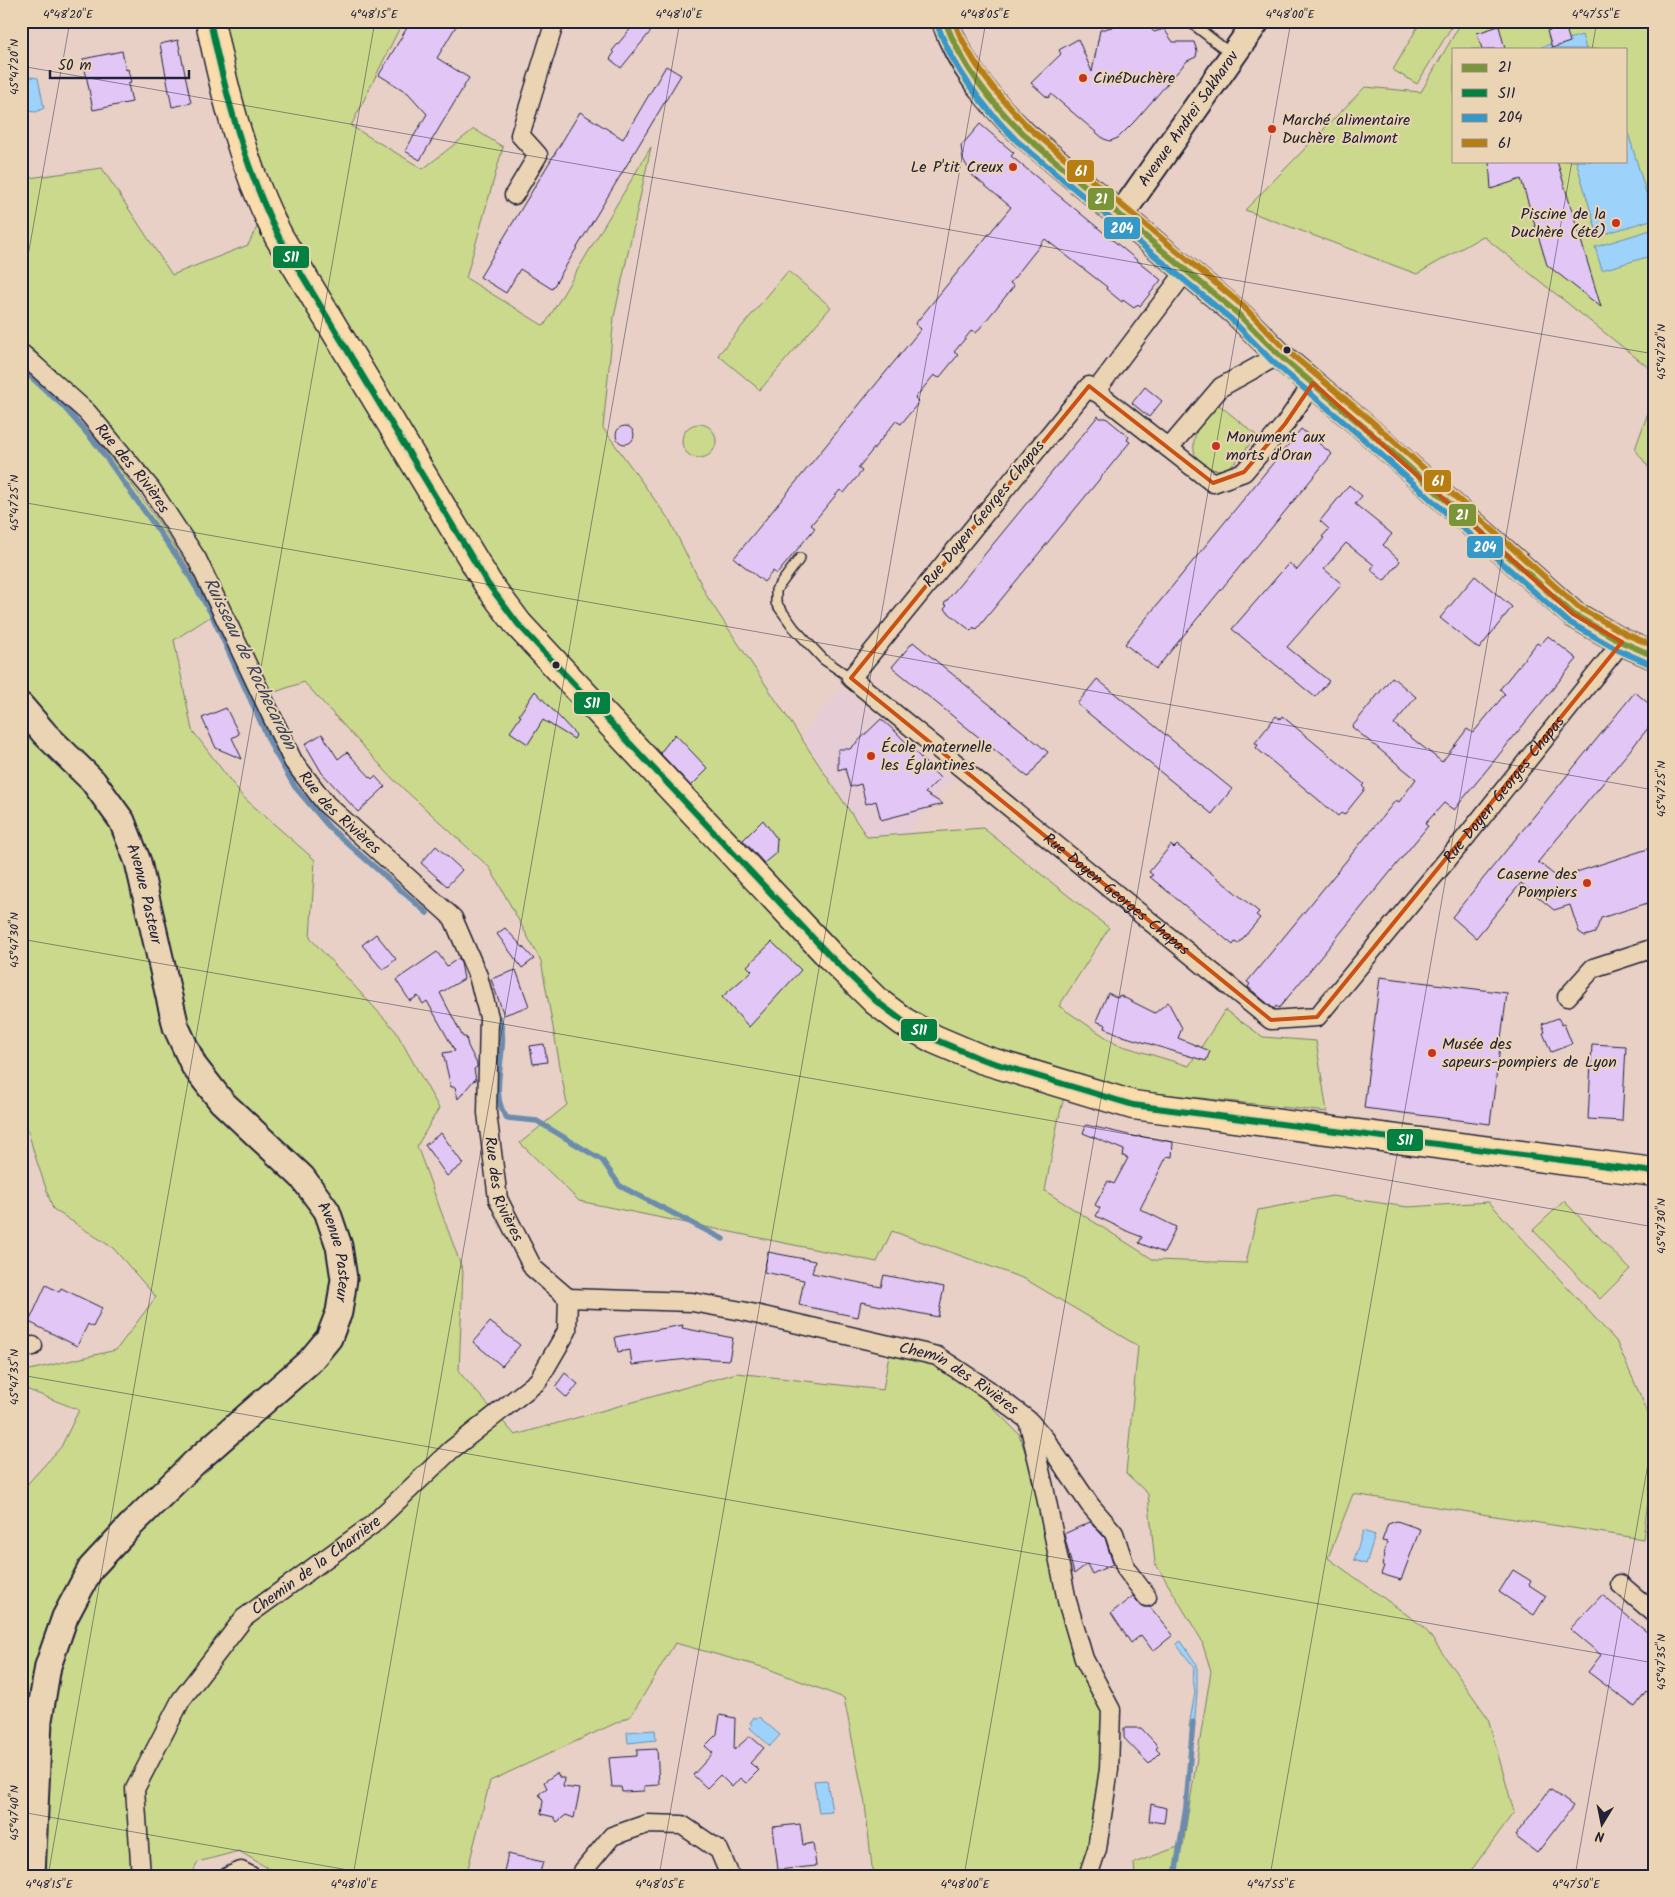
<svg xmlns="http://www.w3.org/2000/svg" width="1675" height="1897" font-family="Kalam,sans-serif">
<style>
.built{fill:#e6cdd5}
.green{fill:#cbd98c;stroke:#767e64;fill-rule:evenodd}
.water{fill:#9dd3fb;stroke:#6c8cae}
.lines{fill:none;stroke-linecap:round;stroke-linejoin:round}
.stream{stroke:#6c8cae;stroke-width:5.5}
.building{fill:#e2c7f6;stroke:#22223b}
.lane-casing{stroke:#22223b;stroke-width:12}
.street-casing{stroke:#22223b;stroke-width:21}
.secondary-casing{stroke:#22223b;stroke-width:29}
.primary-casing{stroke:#22223b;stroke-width:31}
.lane{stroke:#ebd4b3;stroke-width:9}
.street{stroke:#ebd4b3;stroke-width:18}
.secondary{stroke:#ebd4b3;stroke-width:25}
.primary{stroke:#faddab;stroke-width:28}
.bus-1-casing{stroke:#ebd4b3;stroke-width:10}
.bus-2-casing{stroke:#ebd4b3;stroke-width:10}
.bus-3-casing{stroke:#ebd4b3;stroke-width:10}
.bus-4-casing{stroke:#ebd4b3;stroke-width:10}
.bus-1{stroke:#7a9438;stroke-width:6}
.bus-2{stroke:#048040;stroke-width:6}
.bus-3{stroke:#3498c9;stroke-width:6}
.bus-4{stroke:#b77e12;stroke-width:6}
.marked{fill:none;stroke:#ca5113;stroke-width:4;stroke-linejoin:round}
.ticks{fill:none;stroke:#22223b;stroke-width:1;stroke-opacity:0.45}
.poi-dot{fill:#c8321e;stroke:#ebd4b3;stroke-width:2}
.bus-dot{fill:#22223b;stroke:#ebd4b3;stroke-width:2}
.labels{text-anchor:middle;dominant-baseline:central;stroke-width:4;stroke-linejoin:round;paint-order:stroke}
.poi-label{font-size:16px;fill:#22223b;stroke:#ebd4b3;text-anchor:start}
.street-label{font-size:16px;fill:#22223b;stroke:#ebd4b3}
.water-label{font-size:18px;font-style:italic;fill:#3b4561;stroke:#ebd4b3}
.line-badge{stroke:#ebd4b3;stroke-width:2}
.badge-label{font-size:14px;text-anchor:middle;font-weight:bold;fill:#fff}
.neatline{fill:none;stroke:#22223b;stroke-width:2}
.ticks-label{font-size:12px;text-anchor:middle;fill:#22223b}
</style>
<rect width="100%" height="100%" fill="#e8d0c7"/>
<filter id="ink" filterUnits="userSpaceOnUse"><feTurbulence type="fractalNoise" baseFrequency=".02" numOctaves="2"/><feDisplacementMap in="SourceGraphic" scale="10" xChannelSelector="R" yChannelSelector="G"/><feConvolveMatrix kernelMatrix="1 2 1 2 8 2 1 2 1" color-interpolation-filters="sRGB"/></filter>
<g filter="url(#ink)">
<!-- built -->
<path class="built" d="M842 687 953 778 889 858 872 846 802 735Z"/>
<!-- green -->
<path class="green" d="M224 21H403L351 126 423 169 474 129 503 147 466 278 544 326 651 147 614 317 603 428 670 521 708 598 867 837 983 828 1109 928 1059 1006 1116 1044 1189 1066 1225 1010 1263 1037 1316 1041 1327 1112 1137 1091 1070 1073 1058 1121 1045 1191 1154 1260 1246 1263 1258 1210 1332 1196 1408 1207 1489 1202 1616 1341 1654 1426V1456L1643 1539 1353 1494 1328 1558 1424 1627 1488 1718 1514 1812 1467 1876H1135L1134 1863 1183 1845 1211 1671 1201 1639 1155 1563 1148 1494 1126 1473 1138 1346 1025 1279 892 1231 877 1262 579 1201 520 1143 567 1105 541 961 490 868 393 779 304 682 272 693 203 556 94 411 35 351 21 341V146L29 178 102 168 172 275 248 245 269 203 241 130Z
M1421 21H1444L1452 26 1417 84 1393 70Z
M1462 21H1654V372L1483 236 1417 274 1245 210 1365 87 1421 92ZM1454 49H1626V161H1454Z
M788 271 831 307 760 390 718 355Z
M21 366C40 384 61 402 79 421 133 479 176 546 216 613L174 640 192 730 242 796 315 860 310 938 395 1030 439 1108 417 1146 463 1271 459 1372 515 1435 737 1373 883 1390 889 1354 938 1366 985 1400 1019 1434 1038 1491 1104 1712 1103 1768 1091 1842 1081 1876H873L865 1804 844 1698 766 1668 675 1643 631 1716 490 1781 466 1876H281L239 1851 198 1862 191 1876H21V1491L61 1447 79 1410 21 1387V1372L116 1350 156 1297 113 1248 53 1209 34 1153 21 1104Z
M1654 396V475L1635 449Z
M1218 404 1256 435C1245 450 1231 477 1209 468 1204 467 1200 462 1196 459 1188 433 1202 422 1218 404Z
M682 441a17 17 0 1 1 34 0a17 17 0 1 1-34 0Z
M1564 1201 1630 1269 1600 1299 1533 1230Z"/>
<!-- water -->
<path class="water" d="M1582 35 1586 49H1542L1541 47Z
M31 77 38 78 44 108 36 112 27 111 21 82Z
M1626 126 1654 219 1598 236 1576 161H1626Z
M1654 229V255L1602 270 1595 247Z
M1363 1531 1375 1535 1366 1564 1354 1560Z
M1181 1641 1197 1665V1693L1194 1728 1189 1727 1195 1692 1193 1679 1194 1667 1176 1644Z
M754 1717 757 1719 759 1717 780 1735 770 1746 750 1728 752 1725 750 1723Z
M655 1730 656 1740 628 1743 627 1732Z
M827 1780 832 1812 819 1813 814 1781Z"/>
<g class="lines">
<!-- stream -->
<path class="stream" d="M21 368 63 406 97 445 183 565 211 613 273 749 295 787 330 828 427 913
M499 1018C511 1048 486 1092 507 1118L537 1121 602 1160 620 1186 723 1239
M1175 1876 1186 1807 1193 1722"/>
</g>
<!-- building -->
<path class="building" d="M411 21H459L437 58 469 78 420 160 405 151 427 114 408 93 379 75Z
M637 21H659L621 68 610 59 614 53 612 51Z
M1114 21H1130L1132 25 1144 22 1154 32 1164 29 1173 42H1194L1197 51 1196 57 1187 61 1134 122 1118 138 1110 141 1104 139 1051 94 1048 98 1031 83 1061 54 1059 50 1078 39 1092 72 1100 30 1112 27Z
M1565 25 1570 42 1552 48 1547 31Z
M1499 26 1505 49H1482L1477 33Z
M178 40 191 103 172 107 160 44Z
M122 51 126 70 128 69 131 83 128 84 132 102 93 110 83 59Z
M666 66 681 75 552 289 520 269 506 293 480 277 580 112 623 139Z
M980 124 1014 153 1011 156 1161 280 1140 306 1138 304 1134 308 1123 300 1122 302 1106 289 1107 287 1045 239 1010 283 1014 286 976 333 972 330 954 352 958 355 939 378 934 375 915 398 919 402 901 424 896 421 858 468 862 471 844 493 840 490 811 525 815 528 777 574 773 571 764 582 734 558 921 329 915 324 1011 207 972 175 963 159 961 146Z
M1489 161H1557L1601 307 1547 265 1521 179 1491 189Z
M1145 387 1162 401 1149 417 1132 403Z
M1098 416 1100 418H1106L1129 437 1127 440 1130 442 976 630 974 627 971 631 944 609 947 606 944 604Z
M616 435a9 9 0 1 1 18 0a9 9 0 1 1-18 0Z
M1301 429 1332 454 1156 669 1125 644Z
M1349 485 1362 496 1355 504 1392 534 1383 545 1400 561 1384 581 1371 570 1374 565 1346 543 1324 569 1342 584 1287 647 1329 681 1315 697 1232 629 1289 563 1297 570 1324 538 1322 537 1329 529 1320 521Z
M1475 576 1512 607 1479 649 1440 618Z
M1548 636 1577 659 1454 810 1444 803 1425 824 1428 826 1279 1008 1276 1006 1274 1009 1248 987 1250 984 1247 982 1396 800 1399 802 1416 779 1352 727 1392 677 1416 697 1394 724 1442 762 1467 729 1473 733 1505 694 1500 689 1537 643 1540 645Z
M913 642 1048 752 1028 777 892 667Z
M1097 679 1232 789 1212 814 1077 704Z
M535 691 576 735 574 739 543 720 528 744 510 732 521 716 519 715Z
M1635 692 1654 708V721L1538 862 1558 878 1654 847V901L1601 918 1595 933 1585 936 1579 932 1570 905 1554 910 1521 883 1476 938 1452 917Z
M226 708 239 734 232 738 242 759 216 748 202 718Z
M1276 716 1280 719 1282 716 1364 784 1362 786 1365 789 1344 815 1341 813 1338 816 1256 748 1258 745 1255 743Z
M881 719 896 732 940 778 925 793 943 804 881 820 876 801 866 804 861 784 850 787 845 768 838 770V749H850Z
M322 734 338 759 347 752 372 779 375 776 385 787 358 812 322 773 305 744Z
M675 734 708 769 691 786 660 753Z
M763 820 777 839 776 853 764 863 743 840Z
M1171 845 1174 848 1177 845 1259 912 1256 915 1260 918 1238 944 1235 942 1233 945 1150 877 1153 875 1149 872Z
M436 846 462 870 447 886 421 863Z
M505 928 534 959 522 968 497 934Z
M376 934 396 959 383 970 362 945Z
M772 942 801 970 749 1027 722 997 752 971 747 966Z
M437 952 447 966 459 958 461 963 464 979 440 993 463 1037H466L468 1046 477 1064V1067L474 1069 476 1080 473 1081 458 1099 455 1087H451L443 1053 455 1051 427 1001 423 1004 418 996 410 1001 396 980Z
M516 970 529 1006 504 1015 491 979Z
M1380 977 1507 993 1490 1124 1364 1108Z
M1108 993 1118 998 1119 995 1155 1013 1168 1002 1182 1028 1178 1038 1210 1051 1206 1061 1123 1036 1105 1028 1106 1025 1096 1021Z
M1558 1018 1562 1025 1564 1024 1572 1044 1551 1052 1543 1033 1545 1032 1542 1024Z
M544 1044 547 1062 533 1064 530 1046Z
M1592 1044 1626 1046 1622 1121 1588 1119Z
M1086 1125 1137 1137 1138 1136 1173 1142 1172 1157 1167 1156 1140 1209 1176 1227 1164 1253 1139 1243 1142 1237 1129 1232 1096 1216 1100 1208 1095 1205 1108 1181 1114 1184 1128 1158 1123 1156 1124 1150 1083 1133Z
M441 1133 463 1164 447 1176 425 1145Z
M768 1252 815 1261 812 1273 866 1284 881 1287 884 1275 944 1287 938 1317 861 1302 858 1317 799 1305 804 1280 764 1272Z
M46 1285 59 1292 61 1288 102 1308 93 1327 88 1324 77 1346 29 1322Z
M490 1322 520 1345 502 1366 473 1342Z
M683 1325 682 1328 733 1338 729 1360 698 1358 632 1365 630 1350 618 1352 615 1337Z
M565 1373 578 1384 567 1398 555 1387Z
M1397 1521 1420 1529 1401 1580 1381 1574 1384 1566 1382 1565 1385 1555 1384 1554 1387 1542 1382 1541 1388 1524Z
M1090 1522 1105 1538 1113 1564 1092 1574 1087 1564 1074 1574 1064 1534Z
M1513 1570 1531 1581 1529 1585 1546 1596 1534 1615 1499 1592Z
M1602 1595 1654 1638V1698L1646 1692 1635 1707 1588 1672 1601 1655 1570 1629Z
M1133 1596 1142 1607H1150L1173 1635 1153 1651 1141 1635 1131 1643 1111 1613Z
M720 1715 735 1718 734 1750 750 1736 764 1748 750 1763 759 1770 746 1783 740 1778 732 1787 720 1775 707 1788 693 1775 713 1753 705 1746 717 1734Z
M1124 1728H1141L1158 1746 1156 1749 1160 1753 1149 1764 1124 1738Z
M657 1749 659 1785 644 1786V1791L622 1792 621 1787H612L609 1758 637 1756V1750Z
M557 1773 560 1778H564L563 1787 580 1789 574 1818 566 1815 557 1822 554 1817 541 1814 543 1801 539 1794 547 1788 544 1782Z
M1550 1789 1573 1806 1537 1853 1515 1836Z
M1151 1804 1166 1808 1164 1823 1149 1821Z
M800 1824 803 1845 813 1843 816 1866 778 1870 773 1827Z
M508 1854 543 1862 539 1876H503Z"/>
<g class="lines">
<!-- lane casing -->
<g class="lane-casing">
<path id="lane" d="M1189 21 1231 54
M800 558 776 590V603L794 628 823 659 851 678"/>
</g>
<!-- street casing -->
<g class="street-casing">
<g id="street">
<path d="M514 195 538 155 520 135 555 21"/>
<path id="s1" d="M21 353 87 412 151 489 197 559 293 761 326 804 453 918 478 976 489 1017 487 1113 498 1199 533 1268 568 1298"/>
<path id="s2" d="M1313 383 1285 424 1244 472 1213 483 1089 386 851 678 1271 1020 1317 1017 1466 837 1622 642"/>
<path d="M1095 392 1186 271"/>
<path d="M1169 448 1221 387 1279 355"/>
<path d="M1567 997 1593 968 1654 948"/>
<path id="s3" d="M568 1298 692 1302 742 1311 937 1356 987 1389 1028 1420 1044 1487 1067 1601 1084 1659 1111 1710 1109 1769 1097 1849 1088 1876"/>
<path d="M21 1349 33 1346"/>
<path d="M1030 1422 1045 1439 1090 1505 1114 1533 1126 1569 1147 1597"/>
<path d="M1620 1584 1654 1613"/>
<path id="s4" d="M141 1876 135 1789 181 1700 244 1618 372 1525 451 1450 538 1381 567 1331 568 1298"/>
<path d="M229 1876 241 1871 251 1876"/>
<path d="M583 1876V1871L612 1836 647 1824 682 1825 719 1850 730 1876"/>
</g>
</g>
<!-- secondary casing -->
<g class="secondary-casing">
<g id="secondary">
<path d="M945 21C959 65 990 102 1023 134L1237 313 1279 355 1364 427 1573 614 1622 642 1654 656"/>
<path id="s5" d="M1120 216 1257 21"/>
<path id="s6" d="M21 706 45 734 93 781 122 821 138 862 176 1027 194 1066 222 1102 302 1177 327 1211 339 1246 344 1279 339 1312 329 1338 310 1361 194 1463 131 1525 91 1568 65 1617 48 1666 39 1720 32 1876"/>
</g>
</g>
<!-- primary casing -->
<g class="primary-casing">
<path id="primary" d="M210 21C225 95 244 170 279 237L488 584 518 624 557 666 831 957 876 1001 904 1022 934 1039 981 1059 1133 1105 1654 1172"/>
</g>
<!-- lane -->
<use href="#lane" class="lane"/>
<!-- street -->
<use href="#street" class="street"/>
<!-- secondary -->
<use href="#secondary" class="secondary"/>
<!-- primary -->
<use href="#primary" class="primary"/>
<!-- bus-1 casing -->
<g class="bus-1-casing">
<path id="bus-1" d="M945 21C962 66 990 101 1023 134L1237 313 1279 355 1364 427 1573 614 1622 642 1654 656"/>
</g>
<!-- bus-2 casing -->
<g class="bus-2-casing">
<path id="bus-2" d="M210 21C226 96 245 168 279 237L488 584 518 624 557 666 831 957 876 1001 904 1022 934 1039 981 1059 1133 1105 1654 1172"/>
</g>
<!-- bus-3 casing -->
<g class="bus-3-casing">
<path id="bus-3" d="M937 24C954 70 983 107 1017 141L1231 319 1273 362 1358 434 1567 621 1618 650 1650 664"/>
</g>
<!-- bus-4 casing -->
<g class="bus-4-casing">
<path id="bus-4" d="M954 21C970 63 998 96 1029 128L1243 306 1285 349 1370 420 1578 607 1626 634 1654 646"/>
</g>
<!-- bus-1 -->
<use href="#bus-1" class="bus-1"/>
<!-- bus-2 -->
<use href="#bus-2" class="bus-2"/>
<!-- bus-3 -->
<use href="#bus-3" class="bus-3"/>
<!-- bus-4 -->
<use href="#bus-4" class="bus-4"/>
</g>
</g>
<!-- marked area -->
<path class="marked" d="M1313 383 1573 614 1622 642 1317 1017 1271 1020 851 678 1089 386 1213 483 1244 472 1285 424Z"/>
<!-- ticks -->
<path class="ticks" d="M1592 49 1597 21M21 66 1654 354M21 295 70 21M21 502 1654 790M21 939 1654 1227M21 1375 1654 1663M21 1812 382 1876M48 1876 375 21M353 1876 680 21M659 1876 986 21M964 1876 1291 21M1270 1876 1572 161M1575 1876 1654 1430"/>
<!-- markers -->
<g class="poi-dot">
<circle cx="1083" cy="78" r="5"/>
<circle cx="1272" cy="129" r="5"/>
<circle cx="1013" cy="167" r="5"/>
<circle cx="1616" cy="223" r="5"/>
<circle cx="1216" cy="446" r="5"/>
<circle cx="871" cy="756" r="5"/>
<circle cx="1587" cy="883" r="5"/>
<circle cx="1432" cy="1053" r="5"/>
</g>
<g class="bus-dot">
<circle cx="1287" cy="350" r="4.5"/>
<circle cx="556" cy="665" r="4.5"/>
</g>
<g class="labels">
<!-- poi labels -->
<g class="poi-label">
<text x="1093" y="78">CinéDuchère</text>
<text x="1282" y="120">Marché alimentaire<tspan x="1282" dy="18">Duchère Balmont</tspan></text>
<text x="1003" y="167" text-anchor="end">Le P'tit Creux</text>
<text x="1606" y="214" text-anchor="end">Piscine de la<tspan x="1606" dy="18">Duchère (été)</tspan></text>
<text x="1226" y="437">Monument aux<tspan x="1226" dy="18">morts d'Oran</tspan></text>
<text x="881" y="747">École maternelle<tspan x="881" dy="18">les Églantines</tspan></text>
<text x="1577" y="874" text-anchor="end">Caserne des<tspan x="1577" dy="18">Pompiers</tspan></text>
<text x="1442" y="1044">Musée des<tspan x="1442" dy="18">sapeurs-pompiers de Lyon</tspan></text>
</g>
<!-- street labels -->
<g class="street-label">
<text stroke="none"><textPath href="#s5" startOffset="119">Avenue Andreï Sakharov</textPath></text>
<text stroke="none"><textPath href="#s1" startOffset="161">Rue des Rivières</textPath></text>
<text transform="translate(984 514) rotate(-51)">Rue Doyen Georges Chapas</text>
<text stroke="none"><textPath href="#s2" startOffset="1562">Rue Doyen Georges Chapas</textPath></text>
<text stroke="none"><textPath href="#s1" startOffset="566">Rue des Rivières</textPath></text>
<text stroke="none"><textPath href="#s6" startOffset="230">Avenue Pasteur</textPath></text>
<text stroke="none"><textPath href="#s2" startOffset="1022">Rue Doyen Georges Chapas</textPath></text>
<text stroke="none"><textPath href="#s1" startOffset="1001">Rue des Rivières</textPath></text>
<text stroke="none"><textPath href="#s6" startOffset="649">Avenue Pasteur</textPath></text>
<text stroke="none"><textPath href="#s3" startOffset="404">Chemin des Rivières</textPath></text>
<text stroke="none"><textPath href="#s4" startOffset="380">Chemin de la Charrière</textPath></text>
</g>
<!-- water labels -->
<g class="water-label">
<text transform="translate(249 664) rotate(64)">Ruisseau de Rochecardon</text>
</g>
</g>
<g class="line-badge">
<rect x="1066" y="159" width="29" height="24" rx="5" fill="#b77e12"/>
<rect x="1087" y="187" width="28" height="24" rx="5" fill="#7a9438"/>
<rect x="1103" y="216" width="38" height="24" rx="5" fill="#3498c9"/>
<rect x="272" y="245" width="38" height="24" rx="5" fill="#048040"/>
<rect x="1423" y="469" width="29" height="24" rx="5" fill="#b77e12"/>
<rect x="1448" y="503" width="29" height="24" rx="5" fill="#7a9438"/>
<rect x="1466" y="535" width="38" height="24" rx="5" fill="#3498c9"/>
<rect x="573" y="691" width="38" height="24" rx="5" fill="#048040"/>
<rect x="900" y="1018" width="38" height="24" rx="5" fill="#048040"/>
<rect x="1386" y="1128" width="38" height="24" rx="5" fill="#048040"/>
</g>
<g class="badge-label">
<text x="1081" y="176">61</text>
<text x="1101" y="204">21</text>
<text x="1122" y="233">204</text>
<text x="291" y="262">S11</text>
<text x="1438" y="486">61</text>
<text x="1462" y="520">21</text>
<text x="1485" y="552">204</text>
<text x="592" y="708">S11</text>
<text x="919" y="1035">S11</text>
<text x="1405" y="1145">S11</text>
</g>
<!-- margin -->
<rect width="1675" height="1897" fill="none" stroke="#ebd4b3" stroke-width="55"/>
<!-- legend -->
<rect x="1452" y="48" width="175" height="115" fill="#ebd4b3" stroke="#9b8d83"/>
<rect x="1462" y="64" width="25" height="8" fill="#7a9438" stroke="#9b8d83"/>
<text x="1498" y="72" font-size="15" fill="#22223b">21</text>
<rect x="1462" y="89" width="25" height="8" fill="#048040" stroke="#9b8d83"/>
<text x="1498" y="98" font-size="15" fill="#22223b">S11</text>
<rect x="1462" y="114" width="25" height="8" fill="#3498c9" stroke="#9b8d83"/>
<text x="1498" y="122" font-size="15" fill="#22223b">204</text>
<rect x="1462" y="139" width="25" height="8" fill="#b77e12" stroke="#9b8d83"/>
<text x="1498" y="148" font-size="15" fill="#22223b">61</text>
<!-- north arrow -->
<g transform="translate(1602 1824) rotate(190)" stroke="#ebd4b3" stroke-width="4" paint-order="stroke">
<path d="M0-4L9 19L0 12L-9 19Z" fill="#22223b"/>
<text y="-8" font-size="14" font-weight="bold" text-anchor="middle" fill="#22223b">N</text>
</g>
<!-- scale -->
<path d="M50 70v8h139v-8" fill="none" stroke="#22223b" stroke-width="2.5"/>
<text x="58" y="70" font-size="15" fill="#22223b" stroke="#ebd4b3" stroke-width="4" paint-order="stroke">50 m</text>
<rect x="28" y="28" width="1620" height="1842" class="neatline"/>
<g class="ticks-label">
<text x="68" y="18">4°48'20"E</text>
<text x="374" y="18">4°48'15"E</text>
<text x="679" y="18">4°48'10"E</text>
<text x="985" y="18">4°48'05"E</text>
<text x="1290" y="18">4°48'00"E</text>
<text x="1596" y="18">4°47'55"E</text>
<text transform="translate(14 67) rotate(-90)" y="4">45°47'20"N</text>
<text transform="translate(1661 352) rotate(-90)" y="4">45°47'20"N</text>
<text transform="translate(14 503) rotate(-90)" y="4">45°47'25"N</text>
<text transform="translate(1661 789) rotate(-90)" y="4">45°47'25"N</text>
<text transform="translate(14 940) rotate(-90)" y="4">45°47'30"N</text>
<text transform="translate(1661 1226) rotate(-90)" y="4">45°47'30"N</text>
<text transform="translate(14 1377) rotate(-90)" y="4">45°47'35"N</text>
<text transform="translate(1661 1662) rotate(-90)" y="4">45°47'35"N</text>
<text transform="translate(14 1813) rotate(-90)" y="4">45°47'40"N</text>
<text x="49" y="1888">4°48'15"E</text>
<text x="354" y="1888">4°48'10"E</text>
<text x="660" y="1888">4°48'05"E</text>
<text x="965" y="1888">4°48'00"E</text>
<text x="1271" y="1888">4°47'55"E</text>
<text x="1576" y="1888">4°47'50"E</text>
</g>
</svg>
